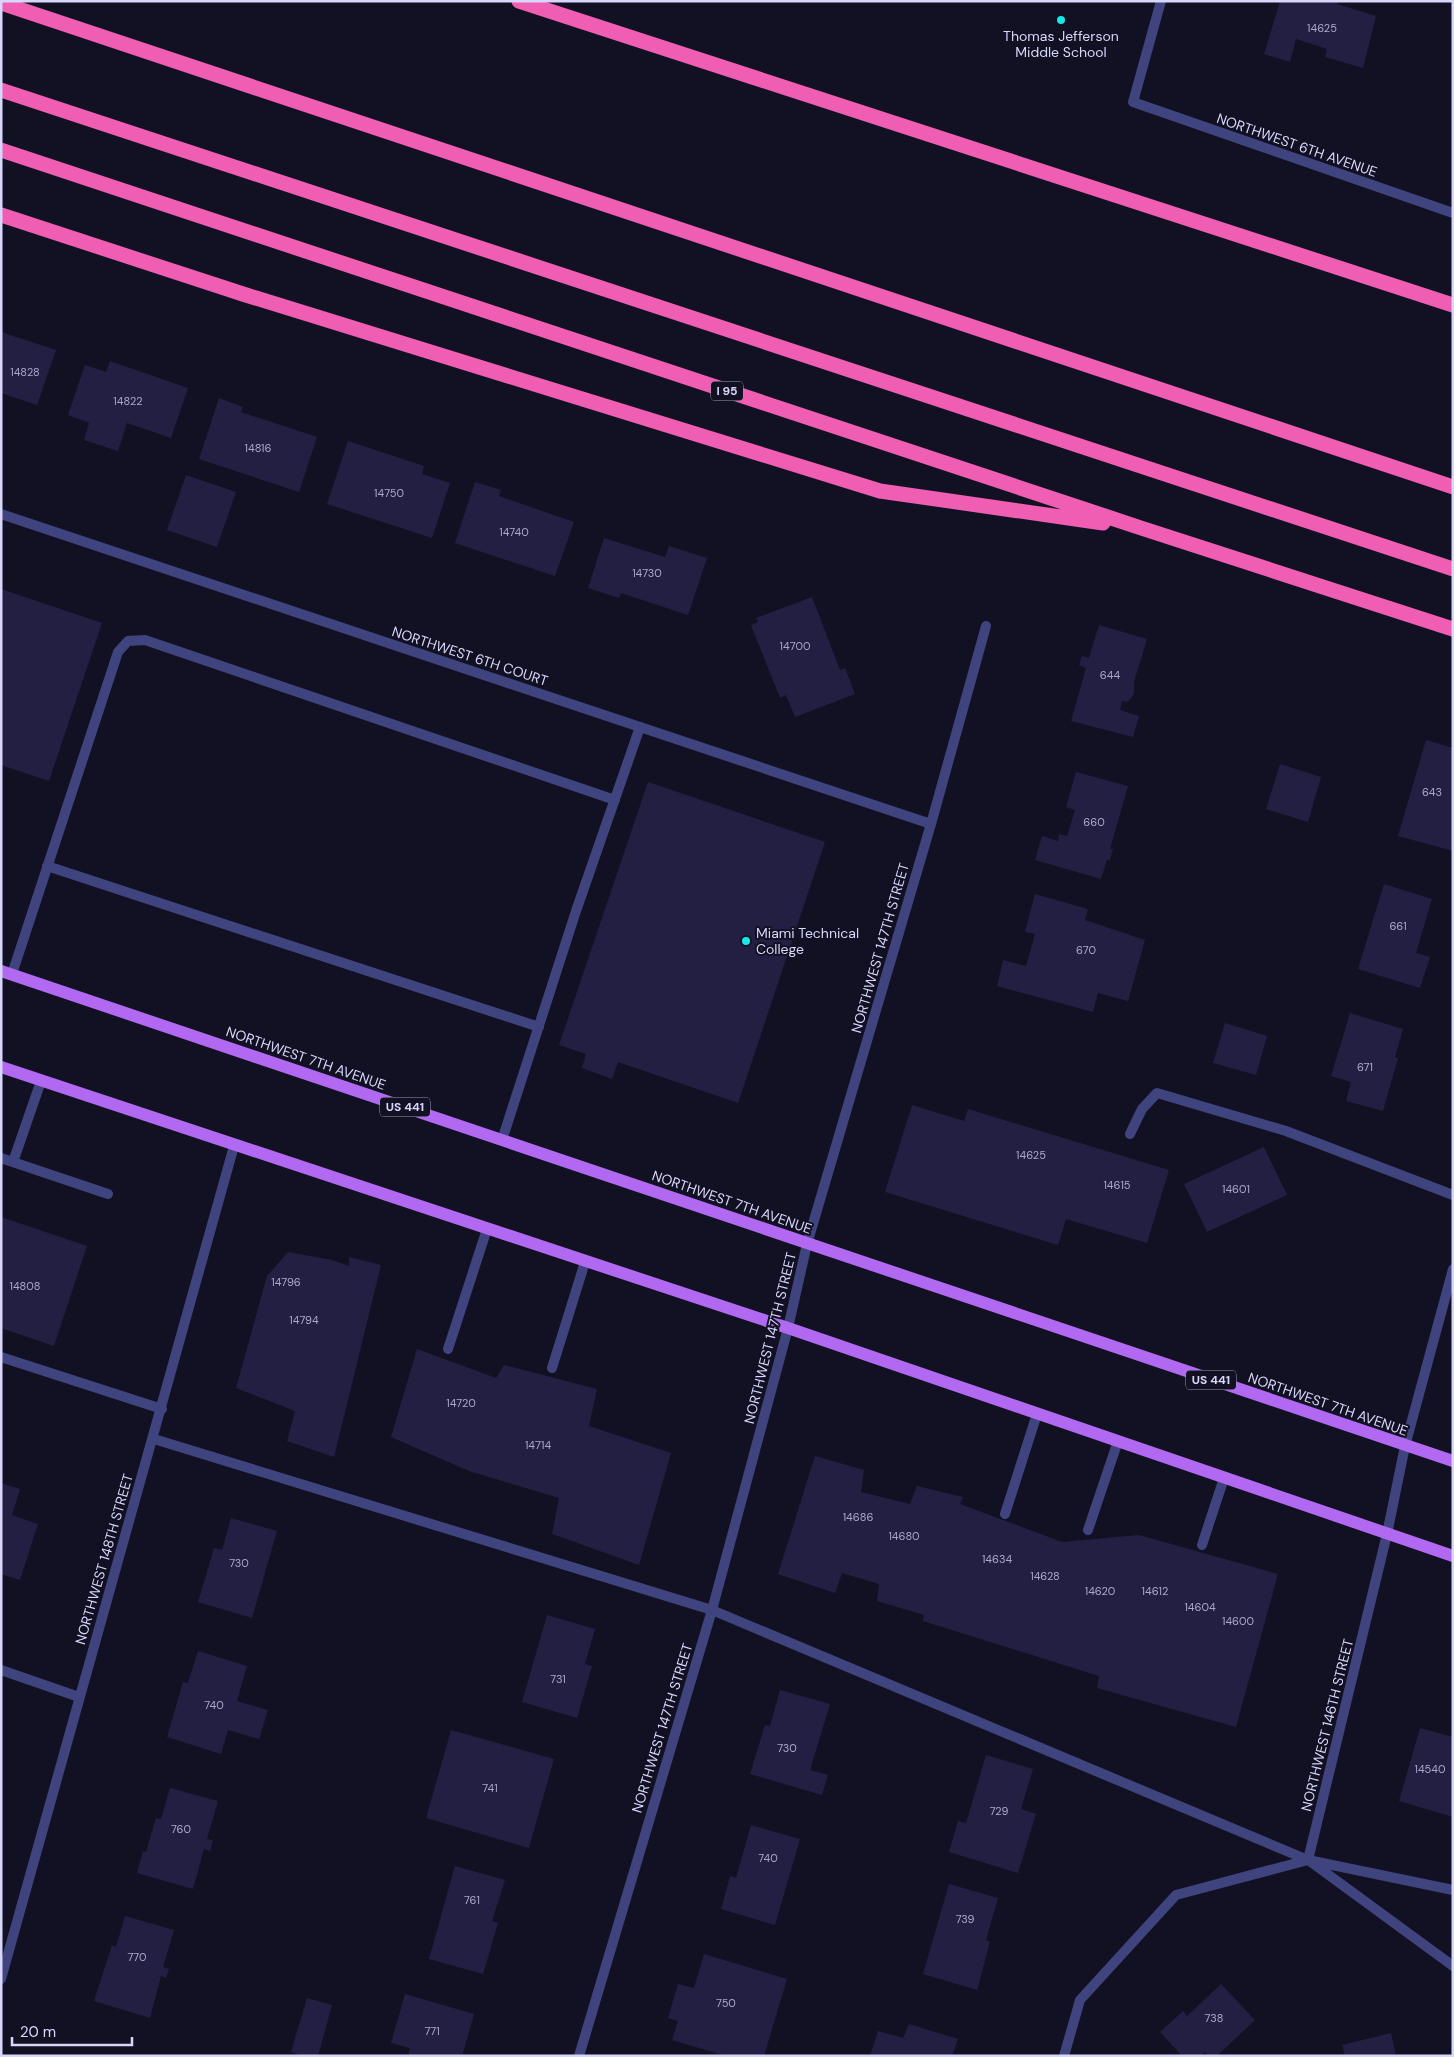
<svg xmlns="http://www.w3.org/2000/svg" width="1454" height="2057" font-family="'DM Sans',sans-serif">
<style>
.building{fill:#221f42}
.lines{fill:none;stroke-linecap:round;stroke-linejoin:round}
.service{stroke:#40447e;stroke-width:10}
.minor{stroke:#40447e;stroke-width:10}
.primary{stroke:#b069f0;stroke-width:12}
.motorway{stroke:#ef5eb2;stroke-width:15}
.poi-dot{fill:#17e7e7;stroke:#121123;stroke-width:2}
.labels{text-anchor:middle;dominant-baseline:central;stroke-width:4;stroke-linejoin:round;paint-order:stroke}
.number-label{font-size:11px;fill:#aaa9cd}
.shield{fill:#121123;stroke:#9c9cba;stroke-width:1}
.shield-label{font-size:12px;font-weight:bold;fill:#d7d7fb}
.poi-label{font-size:14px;fill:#d7d7fb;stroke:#121123}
.street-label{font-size:14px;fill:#d7d7fb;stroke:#121123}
</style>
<rect width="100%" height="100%" fill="#121123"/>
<!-- building -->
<path class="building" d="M1280 1H1337V4L1376 16 1363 68 1325 57 1327 49 1296 39 1290 62 1264 54Z
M1 332 56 350 37 405 1 393Z
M110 361 188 388 171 438 127 423 118 451 84 440 89 423 68 415 85 365 106 372Z
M219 398 243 407 241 412 317 437 299 492 199 459Z
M348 441 424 466 422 474 450 483 432 538 327 504Z
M186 475 236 492 217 547 167 530Z
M475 482 501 490 499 496 574 522 555 576 455 543Z
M604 538 665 557 669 546 707 558 688 615 621 593 619 598 588 588Z
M1 589 102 623 49 781 1 765Z
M812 597 840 670 845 668 855 694 795 717 786 695 780 698 751 625 758 622 756 618Z
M1099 625 1147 639 1134 682V694L1128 702 1122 701 1120 710 1139 716 1133 737 1071 721 1086 668 1079 665 1082 656 1089 658Z
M1426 740 1453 748V851L1398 836Z
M1280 764 1321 777 1308 822 1266 809Z
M1076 772 1128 786 1110 849H1113L1110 860H1107L1101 879 1035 860 1042 836 1058 841 1059 834 1067 836 1075 810 1066 807Z
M648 782 825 842 738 1103 618 1062 612 1079 582 1068 586 1054 559 1045Z
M1384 884 1432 899 1416 953 1430 957 1420 988 1358 969Z
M1035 894 1088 909 1085 920 1145 940 1128 1001 1098 993 1093 1012 997 986 1003 960 1026 966 1035 934 1025 932Z
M1350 1013 1403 1029 1395 1057 1398 1058 1383 1111 1346 1101 1351 1082 1331 1076Z
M1225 1023 1267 1036 1256 1075 1213 1063Z
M912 1105 964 1121 968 1109 1169 1170 1147 1243 1066 1219 1058 1245 885 1192Z
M1264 1147 1287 1195 1207 1232 1184 1184Z
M1 1217 87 1246 54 1346 1 1328Z
M288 1252 332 1260 349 1266V1257L381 1265 334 1457 287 1441 295 1411 236 1388 267 1276Z
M417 1349 496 1378 504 1365 597 1389 589 1426 671 1453 639 1565 552 1534 559 1498 469 1471 391 1437Z
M815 1456 864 1470 861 1492 910 1504 917 1486 963 1497 960 1504 1062 1542 1139 1535 1278 1574 1236 1727 1097 1688 1099 1676 923 1621 924 1615 877 1601 879 1584 842 1573 835 1593 778 1574Z
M1 1483 20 1489 12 1515 38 1524 20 1580 1 1574Z
M231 1518 277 1531 252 1618 198 1602 214 1548 222 1550Z
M547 1615 595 1629 585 1664 592 1666 577 1718 522 1702Z
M198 1651 247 1666 237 1701 268 1710 259 1739 228 1730 221 1754 167 1737 183 1682 188 1683Z
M780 1690 830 1704 810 1770 828 1775 822 1795 750 1774 765 1725 770 1726Z
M1420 1728 1453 1737V1817L1399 1801Z
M451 1730 554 1759 529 1848 426 1818Z
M986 1755 1033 1769 1021 1809 1036 1814 1018 1873 949 1852 958 1821 966 1823Z
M170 1788 218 1801 207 1839 213 1840 210 1851 204 1849 193 1889 137 1873 143 1851 146 1852 156 1818 161 1819Z
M751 1825 800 1839 775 1925 721 1909 730 1876 736 1878Z
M455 1866 505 1880 492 1921 498 1923 483 1974 429 1959Z
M949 1884 998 1898 986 1940 990 1942 977 1990 923 1974Z
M125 1916 174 1930 163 1967 169 1969 166 1978 161 1976 150 2018 94 2001 112 1945 116 1947Z
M704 1954 787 1979 764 2056H726L672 2040 678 2021 668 2018 678 1984 694 1988Z
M1221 1984 1255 2020 1217 2056H1208L1205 2052 1201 2056H1182L1160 2032 1183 2011 1187 2016Z
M405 1994 474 2014 462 2056H408L410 2048 391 2043Z
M307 1998 332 2005 318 2056H303L291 2052Z
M909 2024 958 2039 952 2056H870L878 2031 903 2038Z
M1391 2033 1396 2056H1345L1342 2045Z"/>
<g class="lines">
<!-- service -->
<path class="service" d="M47 866 539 1027
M12 974 118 652 128 641 145 640 615 800
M1130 1134 1142 1109 1157 1093 1286 1131 1453 1195
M502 1140 576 911 640 727
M1 1158 108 1194
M13 1162 41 1081
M448 1349 487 1229
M1 1357 162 1409
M552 1368 585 1262
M1005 1514 1037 1414
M1088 1530 1118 1441
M1202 1545 1224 1478"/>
<!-- minor -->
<path class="minor" d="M1161 1 1133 102 1453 213
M1 514 931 824
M154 1439 712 1610 1308 1860 1453 1890
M1 1670 79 1697
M1311 1862 1453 1966
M1 1979 234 1146
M579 2056 712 1610 788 1328 807 1244 931 824 986 626
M1064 2056 1080 2000 1176 1895 1308 1860 1387 1534 1405 1446 1453 1269"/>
<!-- primary -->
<path class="primary" d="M1 971 1453 1461
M1 1067 788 1328 1453 1556"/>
<!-- motorway -->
<path class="motorway" d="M519 1 1453 305
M1 3 1453 487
M1 90 1453 569
M1 150 1141 528 1453 629
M1 215 246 295 880 491 1103 523"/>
</g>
<!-- markers -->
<g class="poi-dot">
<circle cx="1061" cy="20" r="5"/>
<circle cx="746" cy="941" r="5"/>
</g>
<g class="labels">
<!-- number labels -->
<g class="number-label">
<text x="1322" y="28">14625</text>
<text x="25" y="372">14828</text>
<text x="128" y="401">14822</text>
<text x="258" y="448">14816</text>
<text x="389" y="493">14750</text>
<text x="514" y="532">14740</text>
<text x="647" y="573">14730</text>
<text x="795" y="646">14700</text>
<text x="1110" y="675">644</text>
<text x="1432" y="792">643</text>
<text x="1094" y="822">660</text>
<text x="1398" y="926">661</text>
<text x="1086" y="950">670</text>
<text x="1365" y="1067">671</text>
<text x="1031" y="1155">14625</text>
<text x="1117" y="1185">14615</text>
<text x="1236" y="1189">14601</text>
<text x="286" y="1282">14796</text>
<text x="25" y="1286">14808</text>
<text x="304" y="1320">14794</text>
<text x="461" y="1403">14720</text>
<text x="538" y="1445">14714</text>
<text x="858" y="1517">14686</text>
<text x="904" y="1536">14680</text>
<text x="997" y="1559">14634</text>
<text x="239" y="1563">730</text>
<text x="1045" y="1576">14628</text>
<text x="1100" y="1591">14620</text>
<text x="1155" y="1591">14612</text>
<text x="1200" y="1607">14604</text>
<text x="1238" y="1621">14600</text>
<text x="558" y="1679">731</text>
<text x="214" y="1705">740</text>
<text x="787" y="1748">730</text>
<text x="1430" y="1769">14540</text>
<text x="490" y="1788">741</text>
<text x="999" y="1811">729</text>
<text x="181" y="1829">760</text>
<text x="768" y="1858">740</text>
<text x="472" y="1900">761</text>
<text x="965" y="1919">739</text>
<text x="137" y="1957">770</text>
<text x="726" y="2003">750</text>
<text x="1214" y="2018">738</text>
<text x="432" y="2031">771</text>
</g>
<!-- shield labels -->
<g class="shield">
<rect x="711" y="381.5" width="32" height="19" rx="4"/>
<rect x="380" y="1097.5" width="50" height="19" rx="4"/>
<rect x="1186" y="1370.5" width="50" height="19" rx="4"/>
</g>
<g class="shield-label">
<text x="727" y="391">I 95</text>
<text x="405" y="1107">US 441</text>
<text x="1211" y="1380">US 441</text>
</g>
<!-- poi labels -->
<g class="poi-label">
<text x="1061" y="36">Thomas Jefferson<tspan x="1061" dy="16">Middle School</tspan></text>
<text x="756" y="933" text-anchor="start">Miami Technical<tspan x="756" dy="16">College</tspan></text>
</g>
<!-- street labels -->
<g class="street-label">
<text transform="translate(1297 145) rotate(19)">NORTHWEST 6TH AVENUE</text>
<text transform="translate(470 656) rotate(18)">NORTHWEST 6TH COURT</text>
<text transform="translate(880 948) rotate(-74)">NORTHWEST 147TH STREET</text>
<text transform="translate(306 1058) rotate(19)">NORTHWEST 7TH AVENUE</text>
<text transform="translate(732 1202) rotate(19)">NORTHWEST 7TH AVENUE</text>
<text transform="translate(770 1338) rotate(-76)">NORTHWEST 147TH STREET</text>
<text transform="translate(1328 1404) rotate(19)">NORTHWEST 7TH AVENUE</text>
<text transform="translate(104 1559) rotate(-74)">NORTHWEST 148TH STREET</text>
<text transform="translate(1327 1725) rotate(-76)">NORTHWEST 146TH STREET</text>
<text transform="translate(662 1728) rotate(-73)">NORTHWEST 147TH STREET</text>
</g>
</g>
<!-- border -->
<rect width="1454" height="2057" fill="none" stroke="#d7d7fb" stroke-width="5"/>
<!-- scale -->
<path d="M12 2037v8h120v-8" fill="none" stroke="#d7d7fb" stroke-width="2.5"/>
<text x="20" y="2037" font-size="15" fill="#d7d7fb" stroke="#121123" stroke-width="4" paint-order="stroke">20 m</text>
</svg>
